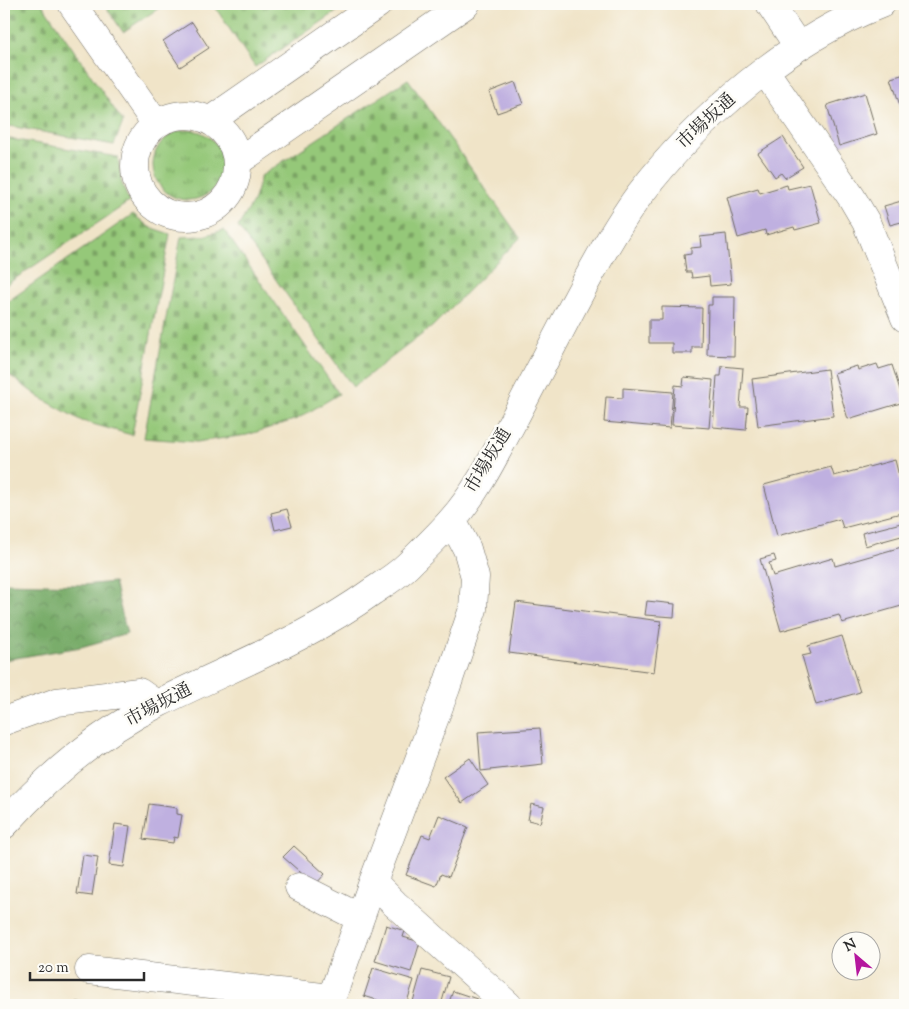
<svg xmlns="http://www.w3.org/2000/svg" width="909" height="1009" font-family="'Sorts Mill Goudy','Noto Serif JP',serif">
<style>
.grass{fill:url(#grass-tufts);stroke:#607a52}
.forest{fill:url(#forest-crowns);stroke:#526c4a}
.cemetery{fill:url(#cemetery-stones);stroke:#607a52}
.building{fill:#bfb0e0}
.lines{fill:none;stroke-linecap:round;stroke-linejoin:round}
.minor-casing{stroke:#706c62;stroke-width:29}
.minor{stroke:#fff;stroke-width:28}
.labels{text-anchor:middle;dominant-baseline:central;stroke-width:5;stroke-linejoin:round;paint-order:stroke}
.street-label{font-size:18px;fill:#2b2b2b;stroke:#fdfcf7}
</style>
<defs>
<pattern id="grass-tufts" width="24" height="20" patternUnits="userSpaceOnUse" patternTransform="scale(1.25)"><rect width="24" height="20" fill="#95c879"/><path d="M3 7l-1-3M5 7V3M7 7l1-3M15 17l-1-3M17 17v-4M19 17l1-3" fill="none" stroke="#7aa363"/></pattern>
<pattern id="forest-crowns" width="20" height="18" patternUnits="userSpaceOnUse" patternTransform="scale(1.25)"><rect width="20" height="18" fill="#78ac69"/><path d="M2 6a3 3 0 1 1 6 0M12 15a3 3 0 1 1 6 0" fill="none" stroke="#638c57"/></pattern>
<pattern id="cemetery-stones" width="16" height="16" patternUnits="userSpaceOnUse" patternTransform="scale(1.25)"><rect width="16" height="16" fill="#95c879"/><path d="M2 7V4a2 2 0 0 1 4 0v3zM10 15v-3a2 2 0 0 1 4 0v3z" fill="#7aa363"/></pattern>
</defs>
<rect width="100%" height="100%" fill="#fdfcf7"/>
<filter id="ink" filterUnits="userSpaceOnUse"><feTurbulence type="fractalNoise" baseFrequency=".02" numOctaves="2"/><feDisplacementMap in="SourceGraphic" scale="10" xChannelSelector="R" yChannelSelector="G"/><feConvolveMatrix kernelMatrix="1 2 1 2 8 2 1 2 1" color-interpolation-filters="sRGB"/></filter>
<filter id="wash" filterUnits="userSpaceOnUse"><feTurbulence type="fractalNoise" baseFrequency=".0096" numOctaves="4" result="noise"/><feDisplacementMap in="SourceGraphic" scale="20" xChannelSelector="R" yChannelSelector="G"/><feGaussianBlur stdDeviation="1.12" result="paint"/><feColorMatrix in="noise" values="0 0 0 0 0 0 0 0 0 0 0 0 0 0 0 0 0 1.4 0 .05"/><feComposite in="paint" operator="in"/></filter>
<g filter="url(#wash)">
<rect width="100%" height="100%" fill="#f0e4c8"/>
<!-- grass -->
<path class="grass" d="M153 165a35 35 0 1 1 70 0a35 35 0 1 1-70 0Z"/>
<!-- forest -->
<path class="forest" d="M114 582 127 634 81 647 4 660V583L83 585Z"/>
<!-- cemetery -->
<path class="cemetery" d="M4 4H42L123 122 114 145 4 125Z
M104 4H165L123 32Z
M213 4H348L255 67Z
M408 79 520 238 433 326 353 387 238 227 253 202 261 176Z
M4 138 118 157 121 181 129 202 4 286Z
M133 214 149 227 170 234 132 435 82 421 39 397 4 371V304Z
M224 230 339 394 297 419 247 435 196 442 144 438 181 237 203 236Z"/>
<g id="blocks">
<!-- building -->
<path class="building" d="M192 22 209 48 180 67 163 41Z
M905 74V121L891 78Z
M515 82 523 104 497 113 489 92Z
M865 93 877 134 839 146 827 105Z
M783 137 803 167 785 178 781 173 775 177 758 153Z
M810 184 821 223 795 230 794 227 766 235 765 230 738 238 727 197 758 188 760 193 787 185 788 189Z
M905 200V221L890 225 884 206Z
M726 234 731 284 710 286 709 276 692 278 691 272H686L684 255 691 254V248L701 247 700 237Z
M712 297H735L734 356 707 355 708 305H712Z
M662 307 702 308 701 347H692V353H672V343H649V320H662Z
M877 364 879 369 892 365 904 402 848 419 834 373 857 366 858 370Z
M722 366 743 368 740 407H748L746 430 713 427 717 376H721Z
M827 369 833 416 758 426 752 379Z
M684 377 713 380 709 428 672 425 675 385 683 386Z
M623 388 673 392 670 428 604 422 606 397 623 398Z
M895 460 905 500V512L843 528 840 519 777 536 764 485 831 467 834 476Z
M287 509 292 526 275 530 271 513Z
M905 522V535L865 546 862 533Z
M905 546V605L842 623 839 615 781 631 760 559 774 555 776 561 769 563 773 576 833 558 835 566Z
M647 601 675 604 674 617 645 615Z
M516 602 661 621 654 672 509 653Z
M842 636 860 692 816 705 802 656 811 654 808 646Z
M540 728 543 764 481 771 478 732Z
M470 758 488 785 462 803 443 777Z
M149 804 177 808V814L182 815 178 838 174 837 173 843 143 839Z
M531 804 544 807 540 823 528 820Z
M439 815 468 827 449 877 441 874 436 886 406 875 422 835 430 838Z
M115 824 130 826 124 867 109 865Z
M294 846 325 874 315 885 283 857Z
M83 855 98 857 92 896 77 894Z
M386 925 405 931 403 937 420 942 411 972 375 961Z
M373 968 414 980 406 1005H393L364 996Z
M422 970 449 977 441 1005H412Z
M453 991 477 999 475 1005H448Z
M76 1002 100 1004V1005H75Z"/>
</g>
</g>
<g filter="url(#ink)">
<use href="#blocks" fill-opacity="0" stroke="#706c62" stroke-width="1"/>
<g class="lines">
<!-- minor casing -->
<g class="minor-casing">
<path id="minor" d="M72 4 156 124
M770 4 798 46
M765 71 852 198 866 222 905 318
M135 166a51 51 0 1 1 102 0a51 51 0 1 1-102 0Z
M211 120 378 4
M237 162 466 4
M4 721 57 702 139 692 156 704
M4 825C48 776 100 732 159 703 231 667 307 639 373 591 385 583 398 575 408 565 422 551 438 536 451 521 477 492 495 455 513 421 533 382 553 344 573 306 592 270 616 226 640 194 699 117 790 39 881 4
M373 882 395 904 508 1005
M299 887 360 918
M89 970 331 998
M329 1005 373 882 446 688 473 609 475 577 467 549 452 520"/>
</g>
<!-- minor -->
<use href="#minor" class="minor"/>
</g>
</g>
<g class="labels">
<!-- street labels -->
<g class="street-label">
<text transform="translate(707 122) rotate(-43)">市場坂通</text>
<text transform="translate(489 461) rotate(-59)">市場坂通</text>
<text transform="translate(159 706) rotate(-28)">市場坂通</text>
</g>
</g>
<!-- margin -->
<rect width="909" height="1009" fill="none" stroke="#fdfcf7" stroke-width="20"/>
<!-- north arrow -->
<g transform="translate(856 956) rotate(332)"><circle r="24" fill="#fdfcf7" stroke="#a9a8a5"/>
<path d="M0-4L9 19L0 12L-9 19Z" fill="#b5179e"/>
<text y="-8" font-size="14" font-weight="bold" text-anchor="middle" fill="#2b2b2b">N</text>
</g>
<!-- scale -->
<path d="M30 972v8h114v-8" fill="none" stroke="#2b2b2b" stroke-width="2.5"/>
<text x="38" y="972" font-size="15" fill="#2b2b2b" stroke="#fdfcf7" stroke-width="4" paint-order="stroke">20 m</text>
</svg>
